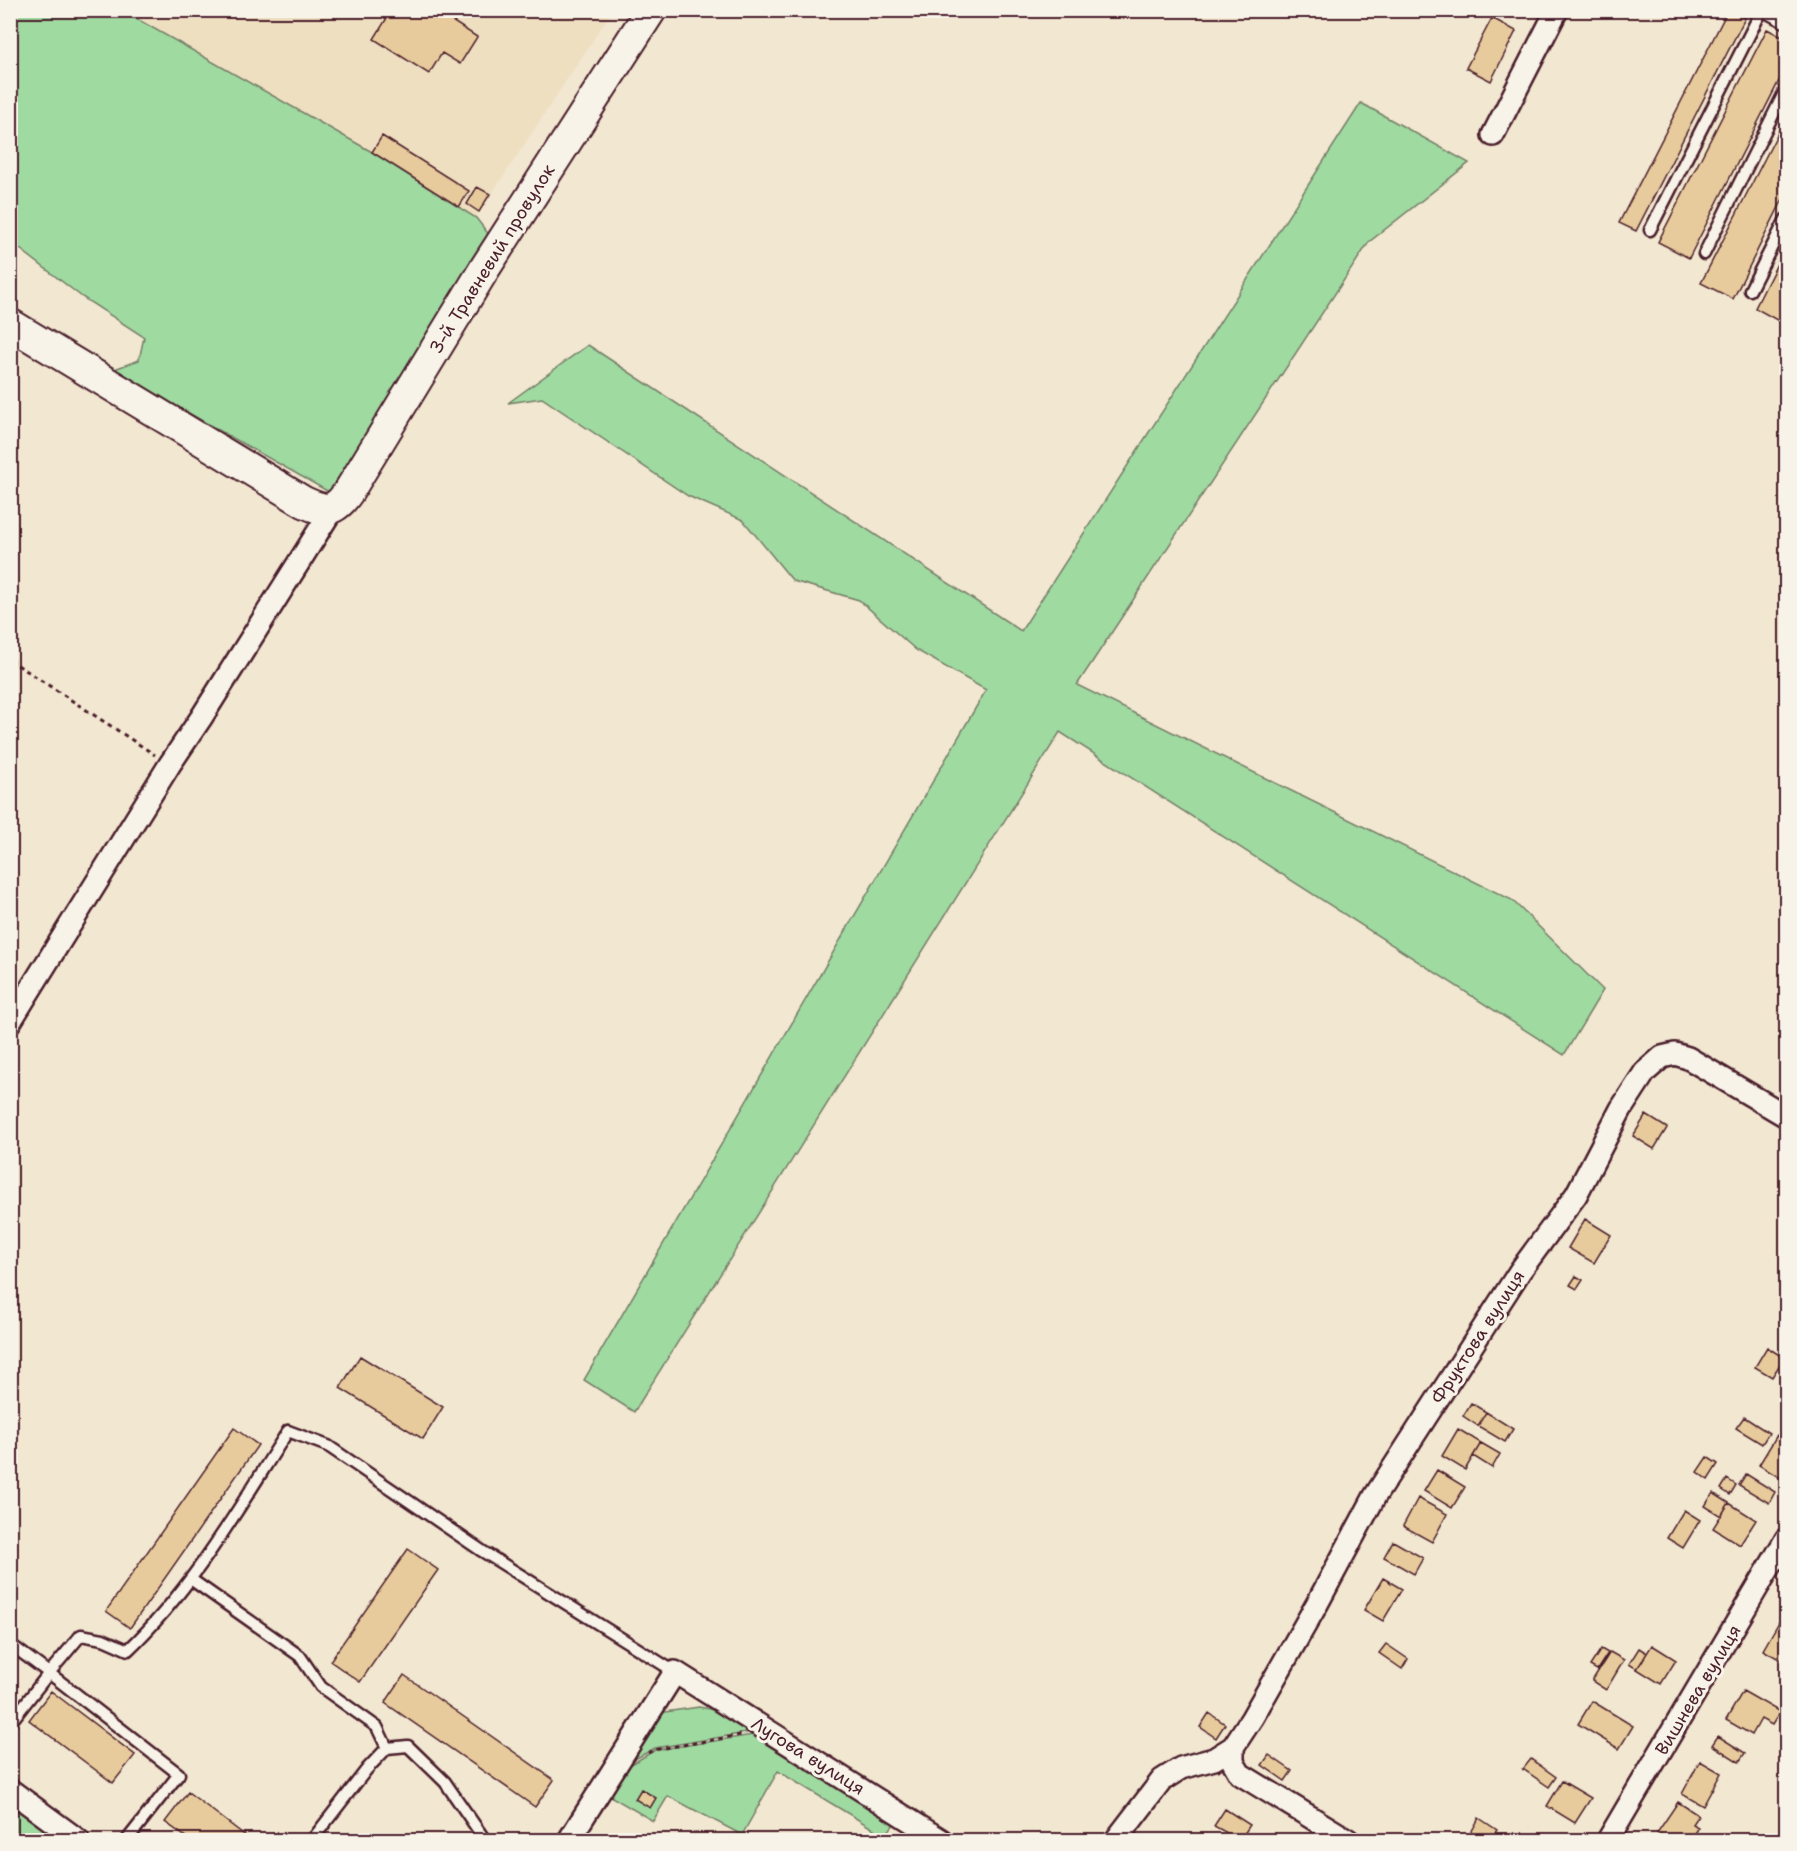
<svg xmlns="http://www.w3.org/2000/svg" width="1797" height="1851" font-family="'Shantell Sans',sans-serif">
<style>
.built{fill:#efdfc1}
.green{fill:#9fdaa1;stroke:#747c66;stroke-width:1.5}
.building{fill:#e8cb9c;stroke:#4a1f2b;stroke-width:1.5}
.lines{fill:none;stroke-linecap:round;stroke-linejoin:round}
.service-casing{stroke:#4a1f2b;stroke-width:15}
.minor-casing{stroke:#4a1f2b;stroke-width:26}
.secondary-casing{stroke:#4a1f2b;stroke-width:34}
.path{stroke:#4a1f2b;stroke-width:3;stroke-dasharray:4.5 4.5;stroke-linecap:butt}
.service{stroke:#f7f3e8;stroke-width:10}
.minor{stroke:#f7f3e8;stroke-width:21}
.secondary{stroke:#f7f3e8;stroke-width:30}
.labels{text-anchor:middle;dominant-baseline:central;stroke-width:6;stroke-linejoin:round;paint-order:stroke}
.street-label{font-size:18px;fill:#4a1f2b;stroke:#f7f3e8}
</style>
<rect width="100%" height="100%" fill="#f2e7d1"/>
<filter id="ink" filterUnits="userSpaceOnUse"><feTurbulence type="fractalNoise" baseFrequency=".0167" numOctaves="2"/><feDisplacementMap in="SourceGraphic" scale="12" xChannelSelector="R" yChannelSelector="G"/><feConvolveMatrix kernelMatrix="1 2 1 2 8 2 1 2 1" color-interpolation-filters="sRGB"/></filter>
<g filter="url(#ink)">
<!-- built -->
<path class="built" d="M123 11H612L476 218 372 152Z"/>
<!-- green -->
<path class="green" d="M10 11H123L372 152 476 218 497 245 329 492 112 370 139 360 144 337 82 297 11 242Z
M1361 103 1469 163 1369 242 1077 685 1512 900 1603 990 1564 1055 1060 732 634 1412 584 1380 986 690 916 650 859 600 793 581 743 520 688 496 542 398 508 403 588 345 1021 631Z
M699 1707 720 1711 752 1732 655 1748 624 1765 634 1730 665 1712Z
M753 1735 778 1747 894 1824 885 1836 778 1771 742 1835 668 1796 653 1821 610 1796 625 1768 655 1750Z
M11 1804 61 1840H11Z"/>
<!-- building -->
<path class="building" d="M375 10H435L477 37 460 64 442 53 429 74 374 39 387 18Z
M1728 10 1745 18 1636 231 1619 223Z
M1492 18 1516 31 1491 81 1466 68Z
M1767 29 1786 39V67L1689 258 1658 242Z
M1786 117V193L1733 299 1701 283Z
M382 136 469 191 459 207 372 152Z
M477 187 490 194 479 212 467 204Z
M1786 246V325L1755 308Z
M1646 1115 1667 1128 1654 1149 1633 1136Z
M1585 1219 1611 1235 1594 1263 1568 1248Z
M1576 1276 1583 1280 1577 1289 1570 1285Z
M1767 1347 1784 1358 1772 1377 1755 1367Z
M360 1356 443 1407 423 1439 340 1388Z
M1471 1403 1486 1412 1478 1426 1463 1416Z
M1486 1412 1513 1429 1505 1442 1478 1426Z
M1744 1417 1769 1433 1762 1444 1736 1428Z
M234 1428 258 1445 130 1628 106 1611Z
M1458 1429 1481 1443 1465 1470 1442 1456Z
M1777 1435 1786 1441V1467L1780 1478 1759 1465Z
M1481 1443 1500 1454 1492 1468 1473 1456Z
M1707 1457 1718 1464 1708 1480 1697 1472Z
M1437 1470 1465 1487 1452 1508 1424 1491Z
M1746 1474 1775 1492 1769 1503 1739 1485Z
M1727 1479 1736 1485 1730 1495 1721 1489Z
M1713 1493 1729 1503 1721 1516 1705 1506Z
M1418 1498 1447 1514 1432 1542 1403 1526Z
M1729 1503 1756 1520 1740 1545 1713 1528Z
M1684 1510 1700 1520 1683 1548 1667 1538Z
M1393 1541 1423 1558 1414 1574 1384 1557Z
M408 1549 438 1570 360 1682 330 1661Z
M1383 1578 1402 1589 1383 1621 1364 1610Z
M1779 1622 1786 1626V1663L1763 1650Z
M1386 1644 1408 1659 1402 1669 1379 1653Z
M1652 1645 1676 1660 1661 1684 1637 1669Z
M1639 1648 1647 1653 1637 1669 1629 1664Z
M1601 1649 1608 1653 1597 1670 1590 1666Z
M1610 1652 1624 1660 1606 1690 1592 1681Z
M404 1675 554 1780 535 1807 385 1703Z
M51 1691 135 1755 113 1783 29 1720Z
M1743 1691 1780 1712 1772 1725 1761 1719 1752 1735 1726 1720Z
M1592 1701 1633 1726 1619 1749 1578 1724Z
M1209 1713 1225 1724 1216 1738 1200 1727Z
M1718 1736 1745 1753 1739 1762 1712 1745Z
M1269 1755 1292 1771 1285 1781 1262 1765Z
M1531 1759 1556 1777 1549 1787 1523 1769Z
M1700 1761 1721 1773 1703 1806 1682 1794Z
M1562 1781 1591 1798 1575 1823 1547 1806Z
M641 1789 656 1798 650 1808 635 1799Z
M188 1792 251 1840H190L165 1822Z
M1678 1802 1698 1815 1692 1824 1698 1827 1690 1840H1668L1657 1833Z
M1225 1809 1250 1825 1240 1840 1214 1826Z
M1479 1818 1497 1830 1490 1840H1467Z"/>
<g class="lines">
<!-- service casing -->
<g class="service-casing">
<path id="service" d="M1762 10 1786 23
M1650 230 1762 10
M1704 254 1786 89
M1750 290 1786 219
M192 1580 300 1656 321 1687 377 1727 387 1748
M10 1644 49 1673 81 1635 103 1639 128 1650C194 1587 239 1507 288 1431L328 1446 482 1551 675 1672
M10 1723 49 1673 179 1774 127 1840
M312 1840 367 1769 387 1748 408 1746 445 1782 485 1840"/>
</g>
<!-- minor casing -->
<g class="minor-casing">
<path id="minor" d="M1493 135 1557 10
M10 1022 170 764 201 718 333 508
M1233 1747 1252 1718 1317 1604 1375 1496 1520 1271 1576 1195 1621 1109 1645 1072 1662 1057 1675 1054 1688 1058 1786 1116
M10 1790 78 1840
M569 1840 675 1672 941 1840
M1116 1840 1162 1780 1181 1768 1214 1759 1233 1747V1762L1240 1774 1348 1840
M1608 1840 1786 1539"/>
</g>
<!-- secondary casing -->
<g class="secondary-casing">
<path id="secondary" d="M10 324 304 502C326 512 334 513 349 491L485 268 651 10"/>
</g>
<!-- path -->
<path class="path" d="M10 660 155 755
M648 1753 654 1750 741 1735"/>
<!-- service -->
<use href="#service" class="service"/>
<!-- minor -->
<use href="#minor" class="minor"/>
<!-- secondary -->
<use href="#secondary" class="secondary"/>
</g>
</g>
<g class="labels">
<!-- street labels -->
<g class="street-label">
<text transform="translate(492 259) rotate(-58)">3-й Травневий провулок</text>
<text transform="translate(1478 1337) rotate(-57)">Фруктова вулиця</text>
<text transform="translate(1698 1690) rotate(-59)">Вишнева вулиця</text>
<text transform="translate(808 1756) rotate(32)">Лугова вулиця</text>
</g>
</g>
<!-- margin -->
<rect width="1797" height="1851" fill="none" stroke="#f7f3e8" stroke-width="36"/>
<rect x="18" y="18" width="1761" height="1815" fill="none" stroke="#4a1f2b" stroke-width="2" filter="url(#ink)"/>
</svg>
